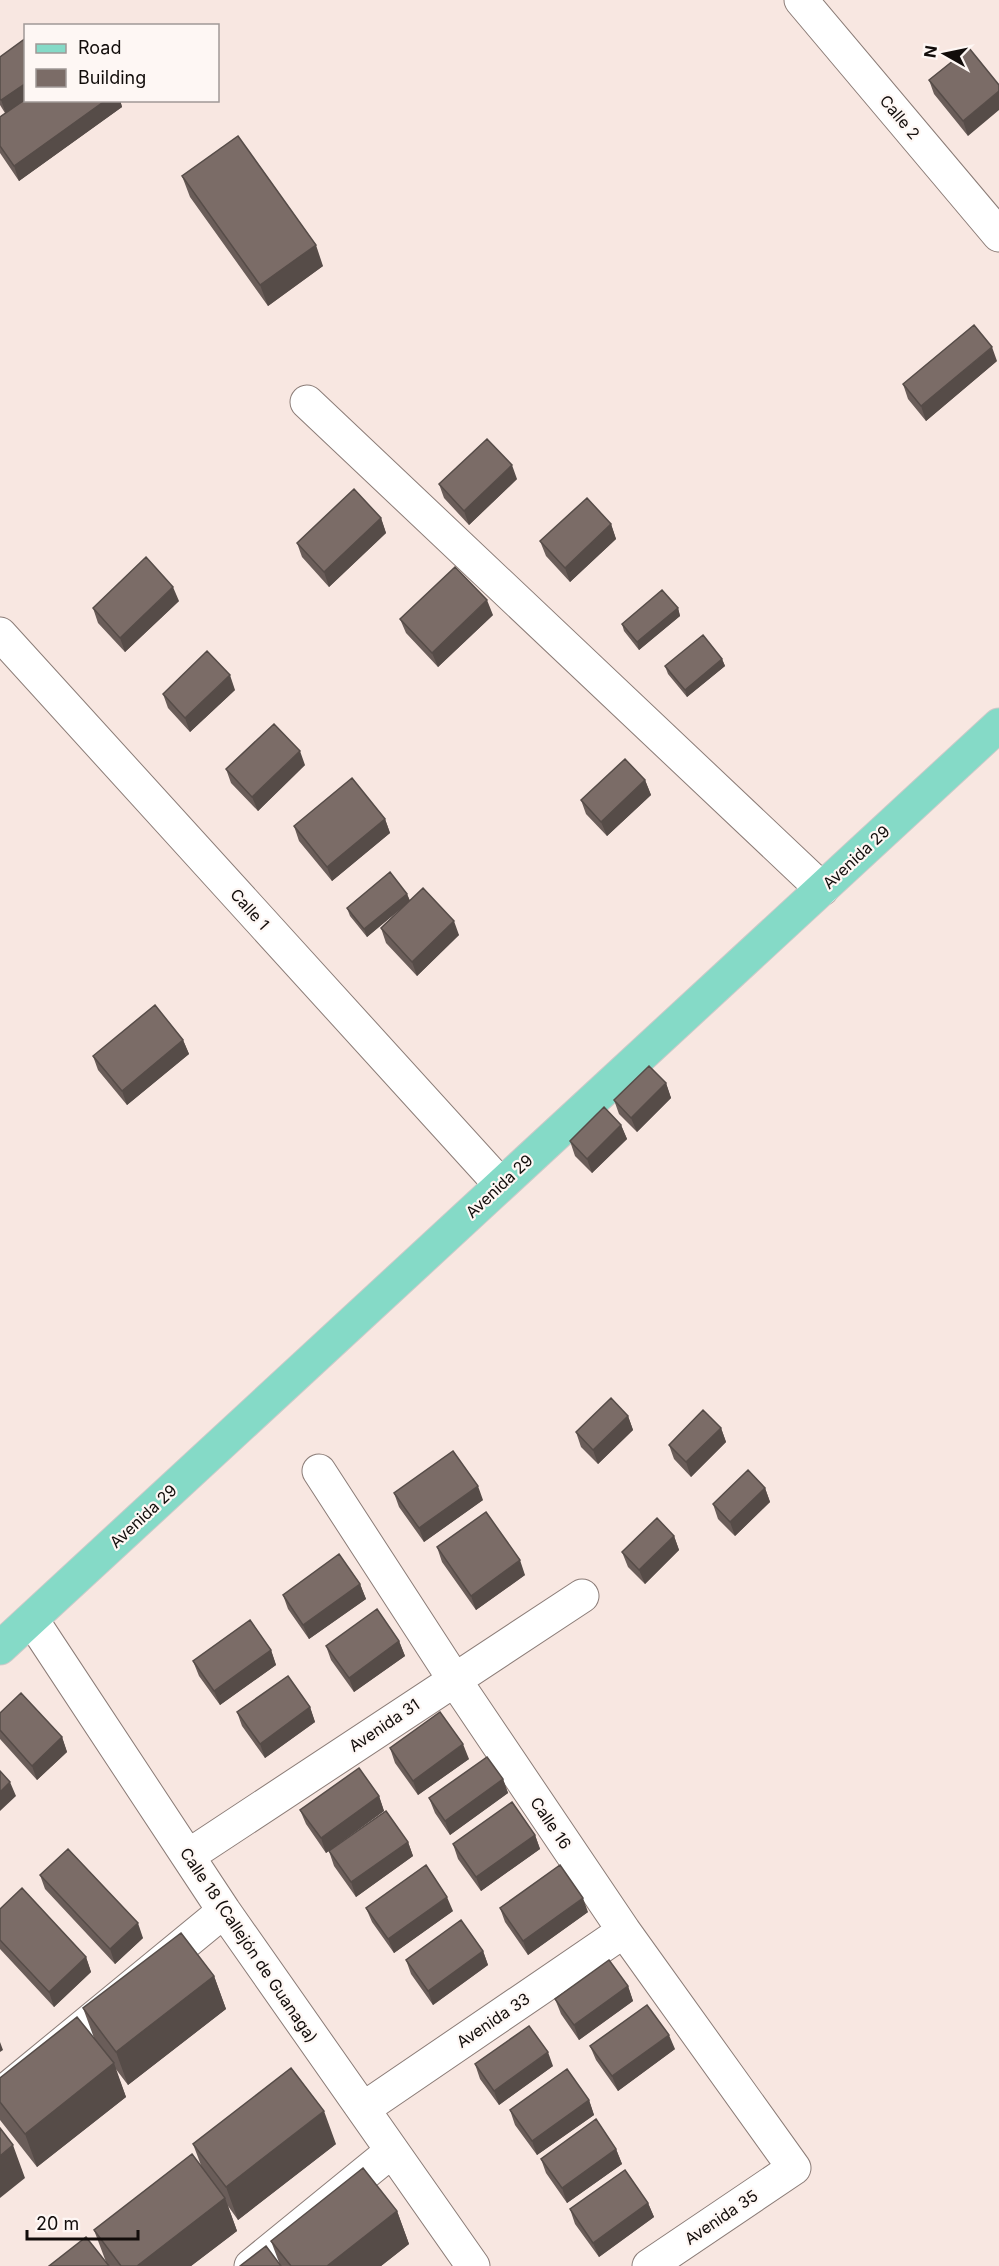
<svg xmlns="http://www.w3.org/2000/svg" width="999" height="2266" font-family="Inter,sans-serif">
<style>
.lines{fill:none;stroke-linecap:round;stroke-linejoin:round}
.minor-casing{stroke:#8b7c77;stroke-width:35}
.major-casing{stroke:#cbcac9;stroke-width:35}
.minor{stroke:#fff;stroke-width:33}
.major{stroke:#85dac7;stroke-width:33}
.wall{fill:#6a5d59}
.shaded-wall{fill:#564c48}
.building{fill:#7b6c67;stroke:#564c48;stroke-width:1.5}
.labels{text-anchor:middle;dominant-baseline:central;stroke-width:4.5;stroke-linejoin:round;paint-order:stroke}
.street-label{font-size:16px;fill:#120d0b;stroke:#fef7f4}
</style>
<rect width="100%" height="100%" fill="#f8e7e1"/>
<g class="lines">
<!-- minor casing -->
<g class="minor-casing">
<path id="minor" d="M801 0 999 235
M307 402 822 889
M0 634 500 1184
M319 1471 454 1679 624 1931 794 2168 649 2266
M32 1620 224 1911 473 2266
M188 1856 582 1596
M0 2095 224 1911
M363 2109 624 1931
M251 2266 392 2151"/>
</g>
<!-- major casing -->
<g class="major-casing">
<path id="major" d="M0 1648 999 725"/>
</g>
<!-- minor -->
<use href="#minor" class="minor"/>
<!-- major -->
<use href="#major" class="major"/>
</g>
<!-- wall -->
<path class="wall" d="M969 48 968 136 934 94 929 80Z
M0 57 26 100H120L122 107 19 181 0 153V117L5 113 0 105Z
M182 176 323 266 268 306 190 197Z
M997 361 926 421 908 399 903 384Z
M517 479 469 525 444 498 439 484Z
M381 518 386 533 329 587 302 557 297 543Z
M611 524 616 539 570 582 546 556 540 541Z
M179 601 125 652 98 623 93 608Z
M678 608 680 616 639 650 624 631 622 624Z
M493 615 438 667 406 633 400 619Z
M722 659 725 666 687 697 668 674 665 666Z
M235 690 190 732 168 708 163 694Z
M305 765 258 811 231 783 226 769Z
M645 780 651 795 607 836 586 814 581 800Z
M385 819 390 833 332 881 299 841 294 826Z
M407 894 410 901 459 935 417 976 386 943 381 928 409 902 367 937 350 916 347 908Z
M183 1040 189 1054 127 1105 98 1070 93 1056Z
M666 1083 671 1098 637 1132 619 1114 614 1100Z
M621 1125 627 1139 592 1173 575 1156 570 1141Z
M628 1416 633 1430 598 1464 581 1447 576 1432Z
M721 1428 726 1442 691 1477 674 1459 669 1445Z
M765 1488 770 1502 735 1536 718 1519 713 1504Z
M394 1493 483 1500 424 1542 399 1507Z
M674 1536 679 1550 645 1584 628 1567 622 1552Z
M437 1547 525 1575 476 1610 442 1562Z
M360 1584 366 1599 309 1639 288 1609 283 1595Z
M399 1641 405 1656 354 1692 331 1660 326 1646Z
M271 1650 276 1665 220 1705 199 1676 193 1661Z
M310 1707 315 1722 265 1758 242 1726 237 1712Z
M0 1713 62 1737 67 1752 37 1780 0 1739Z
M390 1748 469 1759 418 1795 395 1763Z
M503 1779 508 1793 450 1835 435 1813 429 1798Z
M379 1796 384 1811 326 1853 306 1824 300 1810Z
M535 1835 540 1849 481 1891 458 1859 453 1844Z
M408 1842 413 1856 356 1897 334 1866 329 1851Z
M40 1875 143 1938 115 1964 45 1889Z
M366 1908 453 1911 394 1953 372 1922Z
M500 1908 588 1912 528 1955 505 1922Z
M0 1909 86 1957 91 1972 54 2007 0 1949Z
M483 1951 488 1965 433 2005 411 1974 406 1960Z
M214 1976 226 2009 128 2085 115 2068 126 2097 37 2167 0 2120V2078L94 2038 83 2008Z
M628 1986 633 2001 579 2040 561 2014 555 1999Z
M590 2046 675 2049 618 2091 596 2060Z
M475 2064 553 2066 499 2105 480 2079Z
M589 2100 594 2115 537 2155 515 2125 510 2110Z
M193 2144H336L238 2220 228 2206 237 2231 191 2266H49L106 2262 94 2230 202 2168Z
M616 2149 622 2164 567 2203 546 2173 541 2159Z
M648 2203 654 2217 599 2257 575 2224 570 2209Z
M397 2211 409 2244 381 2266H240L280 2265 271 2241Z"/>
<!-- shaded-wall -->
<path class="shaded-wall" d="M26 83V100L6 114 1 100Z
M999 91V110L968 136 963 121Z
M106 100H120L122 107 19 181 14 166Z
M316 245 323 266 268 306 260 285Z
M992 347 997 361 926 421 921 406Z
M512 465 517 479 469 525 464 511Z
M381 518 386 533 329 587 324 572Z
M611 524 616 539 570 582 565 568Z
M173 587 179 601 125 652 120 638Z
M487 600 493 615 438 667 432 653Z
M678 608 680 616 639 650 637 642Z
M722 659 725 666 687 697 685 690Z
M230 675 235 690 190 732 185 718Z
M300 751 305 765 258 811 252 797Z
M645 780 651 795 607 836 601 822Z
M385 819 390 833 332 881 327 867Z
M407 894 410 901 367 937 364 929Z
M454 921 459 935 417 976 412 962Z
M183 1040 189 1054 127 1105 122 1091Z
M666 1083 671 1098 637 1132 631 1118Z
M621 1125 627 1139 592 1173 587 1159Z
M628 1416 633 1430 598 1464 593 1450Z
M721 1428 726 1442 691 1477 686 1462Z
M478 1486 483 1500 424 1542 419 1528Z
M765 1488 770 1502 735 1536 730 1522Z
M674 1536 679 1550 645 1584 639 1570Z
M520 1560 525 1575 476 1610 471 1596Z
M360 1584 366 1599 309 1639 303 1625Z
M399 1641 405 1656 354 1692 349 1678Z
M271 1650 276 1665 220 1705 214 1691Z
M310 1707 315 1722 265 1758 260 1744Z
M62 1737 67 1752 37 1780 32 1766Z
M463 1744 469 1759 418 1795 413 1781Z
M503 1779 508 1793 450 1835 445 1821Z
M10 1782 16 1796 0 1811V1792Z
M379 1796 384 1811 326 1853 321 1838Z
M535 1835 540 1849 481 1891 476 1877Z
M408 1842 413 1856 356 1897 351 1882Z
M447 1897 453 1911 394 1953 388 1939Z
M583 1898 588 1912 528 1955 523 1941Z
M138 1923 143 1938 115 1964 110 1949Z
M483 1951 488 1965 433 2005 428 1991Z
M86 1957 91 1972 54 2007 49 1992Z
M214 1976 226 2009 128 2085 116 2052Z
M628 1986 633 2001 579 2040 574 2025Z
M669 2035 675 2049 618 2091 612 2076Z
M0 2042 3 2050 0 2052Z
M548 2052 553 2066 499 2105 494 2091Z
M114 2063 126 2097 37 2167 25 2134Z
M589 2100 594 2115 537 2155 532 2141Z
M324 2111 336 2144 238 2220 226 2187Z
M13 2145 25 2178 0 2198V2156Z
M616 2149 622 2164 567 2203 562 2188Z
M225 2198 237 2231 191 2266H137Z
M648 2203 654 2217 599 2257 593 2243Z
M397 2211 409 2244 381 2266H327Z"/>
<!-- building -->
<path class="building" d="M26 38V83L1 100 0 99V57Z
M969 48 999 85V91L963 121 929 80Z
M26 99V100H106L14 166 0 146V117Z
M238 136 316 245 260 285 182 176Z
M974 325 992 347 921 406 903 384Z
M487 439 512 465 464 511 439 484Z
M354 489 381 518 324 572 297 543Z
M587 498 611 524 565 568 540 541Z
M146 557 173 587 120 638 93 608Z
M455 567 487 600 432 653 400 619Z
M662 590 678 608 637 642 622 624Z
M703 635 722 659 685 690 665 666Z
M207 651 230 675 185 718 163 694Z
M274 724 300 751 252 797 226 769Z
M625 759 645 780 601 822 581 800Z
M352 778 385 819 327 867 294 826Z
M390 872 407 894 364 929 347 908Z
M423 888 454 921 412 962 381 928Z
M155 1005 183 1040 122 1091 93 1056Z
M649 1066 666 1083 631 1118 614 1100Z
M604 1107 621 1125 587 1159 570 1141Z
M611 1398 628 1416 593 1450 576 1432Z
M703 1410 721 1428 686 1462 669 1445Z
M453 1451 478 1486 419 1528 394 1493Z
M748 1470 765 1488 730 1522 713 1504Z
M486 1512 520 1560 471 1596 437 1547Z
M657 1518 674 1536 639 1570 622 1552Z
M339 1554 360 1584 303 1625 283 1595Z
M377 1609 399 1641 349 1678 326 1646Z
M250 1620 271 1650 214 1691 193 1661Z
M288 1676 310 1707 260 1744 237 1712Z
M21 1693 62 1737 32 1766 0 1730V1713Z
M440 1712 463 1744 413 1781 390 1748Z
M487 1757 503 1779 445 1821 429 1798Z
M359 1768 379 1796 321 1838 300 1810Z
M0 1771 10 1782 0 1792Z
M512 1802 535 1835 476 1877 453 1844Z
M386 1811 408 1842 351 1882 329 1851Z
M68 1849 138 1923 110 1949 40 1875Z
M426 1865 447 1897 388 1939 366 1908Z
M560 1865 583 1898 523 1941 500 1908Z
M22 1888 86 1957 49 1992 0 1940V1909Z
M461 1920 483 1951 428 1991 406 1960Z
M181 1933 214 1976 116 2052 83 2008Z
M609 1960 628 1986 574 2025 555 1999Z
M647 2005 669 2035 612 2076 590 2046Z
M77 2017 114 2063 25 2134 0 2102V2078Z
M529 2026 548 2052 494 2091 475 2064Z
M291 2068 324 2111 226 2187 193 2144Z
M567 2069 589 2100 532 2141 510 2110Z
M596 2119 616 2149 562 2188 541 2159Z
M0 2128 13 2145 0 2156Z
M192 2154 225 2198 137 2266H121L94 2230Z
M363 2168 397 2211 327 2266H291L271 2241Z
M625 2170 648 2203 593 2243 570 2209Z
M86 2237 109 2266H49Z
M266 2246 281 2266H240Z"/>
<g class="labels">
<!-- street labels -->
<g class="street-label">
<text transform="translate(900 117) rotate(50)">Calle 2</text>
<text transform="translate(856 857) rotate(-43)">Avenida 29</text>
<text transform="translate(250 909) rotate(48)">Calle 1</text>
<text transform="translate(499 1186) rotate(-43)">Avenida 29</text>
<text transform="translate(143 1516) rotate(-43)">Avenida 29</text>
<text transform="translate(384 1725) rotate(-34)">Avenida 31</text>
<text transform="translate(551 1823) rotate(56)">Calle 16</text>
<text transform="translate(249 1945) rotate(56)">Calle 18 (Callejón de Guanaga)</text>
<text transform="translate(493 2020) rotate(-34)">Avenida 33</text>
<text transform="translate(721 2217) rotate(-34)">Avenida 35</text>
</g>
</g>
<!-- legend -->
<rect x="24" y="24" width="195" height="78" fill="#fef7f4" stroke="#a09997" stroke-width="1.5"/>
<rect x="36" y="44" width="30" height="9" fill="#85dac7" stroke="#a09997" stroke-width="1.5"/>
<text x="78" y="54" font-size="18" fill="#120d0b">Road</text>
<rect x="36" y="69" width="30" height="18" fill="#7b6c67" stroke="#a09997" stroke-width="1.5"/>
<text x="78" y="84" font-size="18" fill="#120d0b">Building</text>
<!-- north arrow -->
<g transform="translate(945 54) rotate(279)" stroke="#fef7f4" stroke-width="4.5" paint-order="stroke">
<path d="M0-4.5L10 22L0 15L-10 22Z" fill="#120d0b"/>
<text y="-9" font-size="16" font-weight="bold" text-anchor="middle" fill="#120d0b">N</text>
</g>
<!-- scale -->
<path d="M27 2230v9h111v-9" fill="none" stroke="#120d0b" stroke-width="3"/>
<text x="36" y="2230" font-size="18" fill="#120d0b" stroke="#fef7f4" stroke-width="4.5" paint-order="stroke">20 m</text>
</svg>
